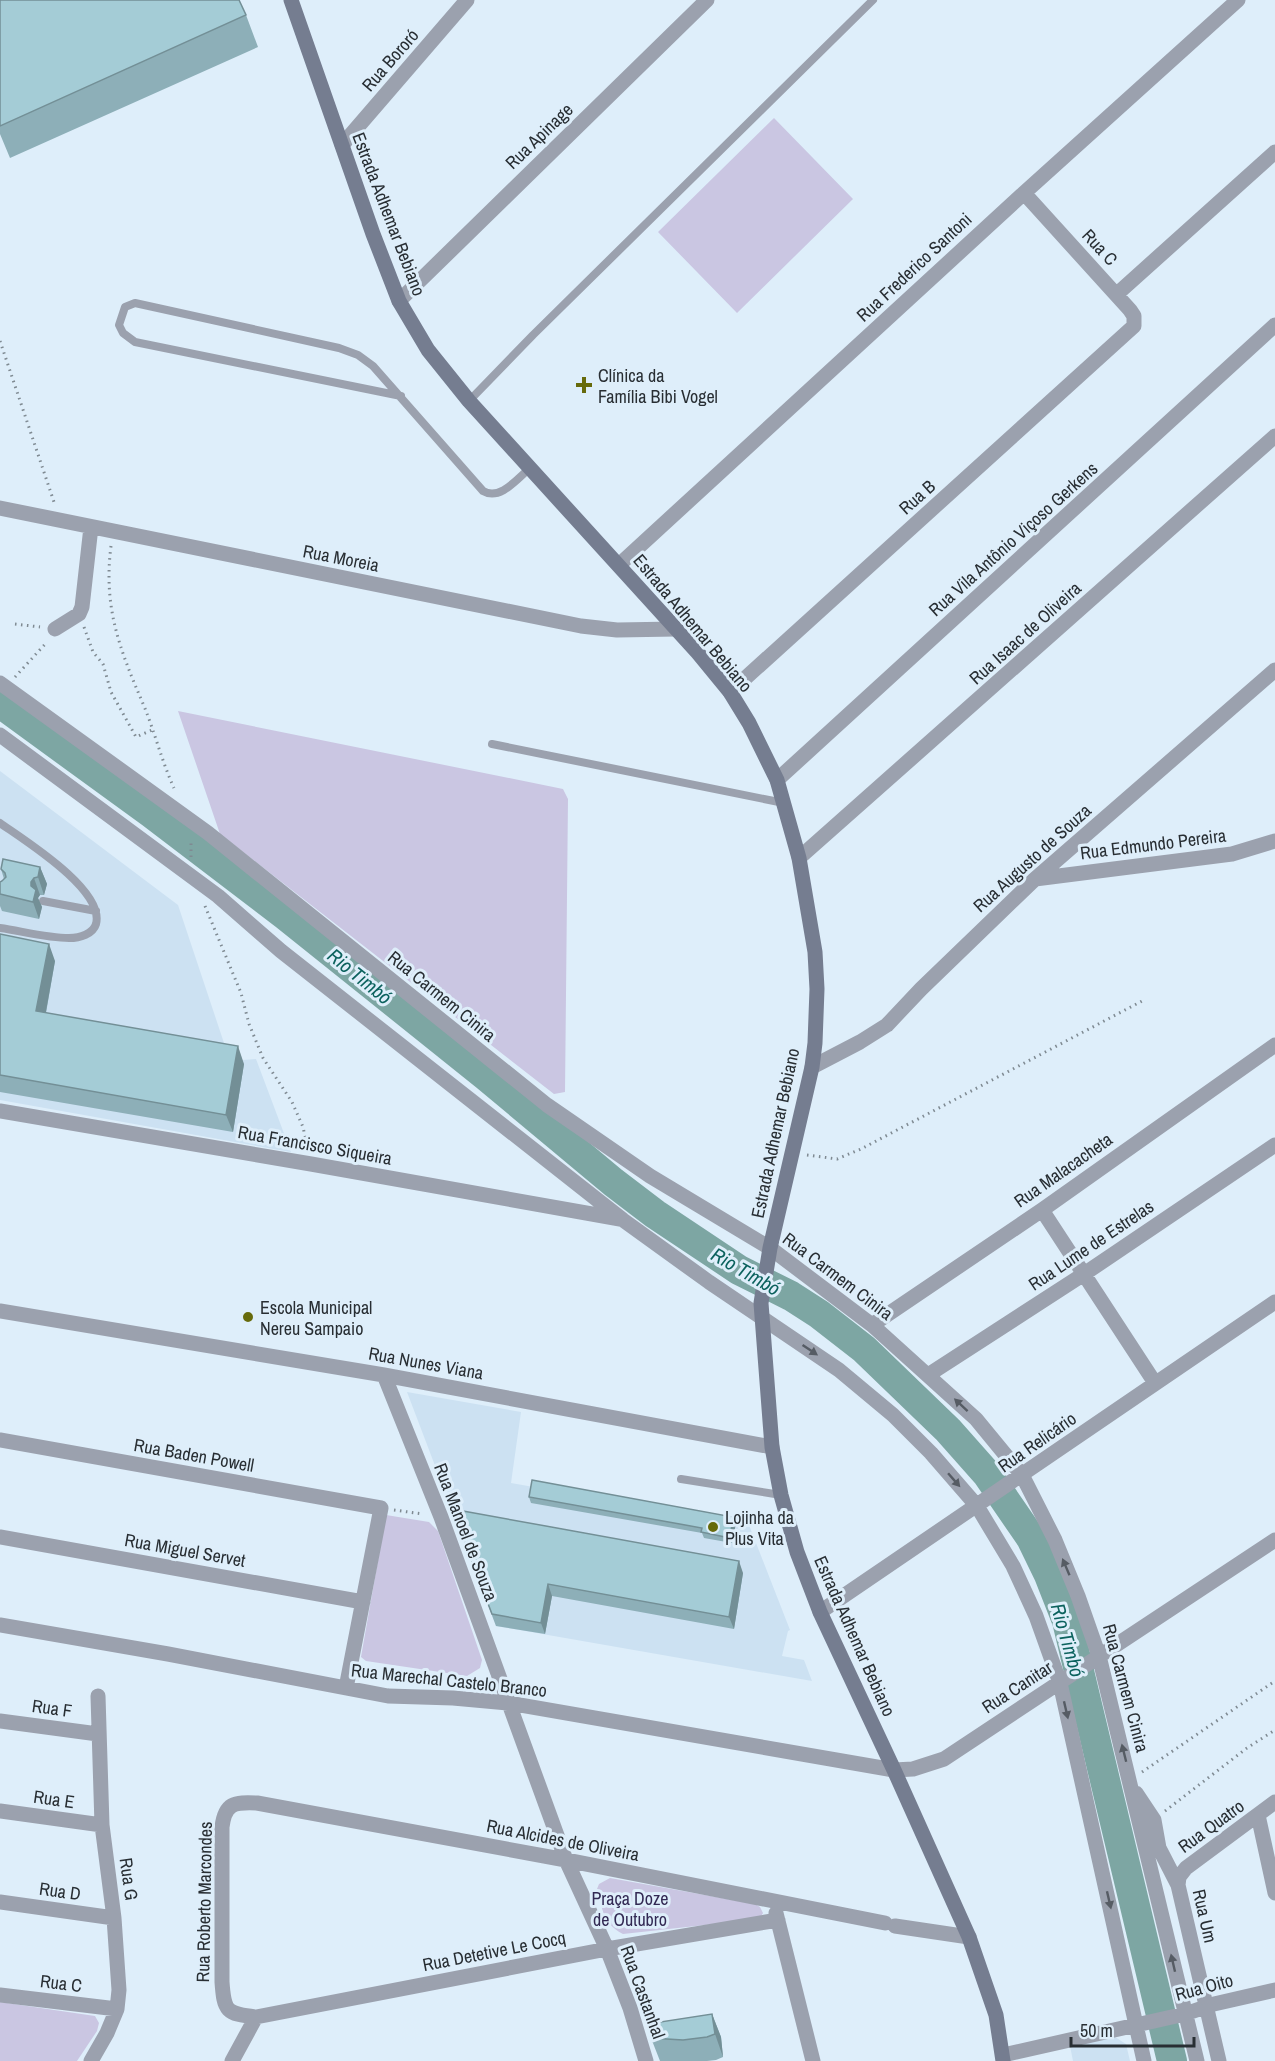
<svg xmlns="http://www.w3.org/2000/svg" width="1275" height="2061" font-family="'Archivo Narrow',sans-serif">
<style>
.built{fill:#cce1f2}
.green{fill:#cac6e2}
.lines{fill:none;stroke-linecap:round;stroke-linejoin:round}
.river{stroke:#7da6a3;stroke-width:30}
.path{stroke:#7f8a92;stroke-width:3;stroke-dasharray:1.5 4.5;stroke-linecap:butt}
.lane{stroke:#9ba1ae;stroke-width:8}
.street{stroke:#9ba1ae;stroke-width:15}
.secondary{stroke:#757d90;stroke-width:15}
.wall{fill:#8dafb8}
.shaded-wall{fill:#738f96}
.building{fill:#a4ccd6;stroke:#738f96;stroke-width:1.5}
.oneway{fill:#565c64}
.poi-dot{fill:#666a0b;stroke:#deeefa;stroke-width:2}
.labels{text-anchor:middle;dominant-baseline:central;stroke-width:6;stroke-linejoin:round;paint-order:stroke}
.street-label{font-size:18px;fill:#282e33;stroke:#deeefa}
.poi-label{font-size:18px;fill:#282e33;stroke:#deeefa;text-anchor:start}
.park-label{font-size:18px;fill:#322953;stroke:#deeefa}
.water-label{font-size:20px;font-style:italic;fill:#0c625e;stroke:#deeefa}
</style>
<rect width="100%" height="100%" fill="#deeefa"/>
<!-- built -->
<path class="built" d="M0 771 178 905 230 1061 256 1059 291 1152 0 1100Z
M407 1392 521 1412 511 1483 749 1525 790 1630 788 1631 782 1656 804 1660 812 1681 496 1626Z
M1115 2037 1126 2044 1130 2061H1073L1070 2046Z"/>
<!-- green -->
<path class="green" d="M774 118 853 199 737 313 658 232Z
M178 711 563 789 568 799 565 1092 554 1094 220 834Z
M386 1515 429 1522 438 1531 482 1660 480 1668 467 1676 366 1661 361 1657Z
M610 1878 755 1904 760 1907 763 1913 760 1919 623 1934C602 1923 603 1910 597 1889L599 1884Z
M0 2002 95 2016 99 2023 97 2031 77 2061H0Z"/>
<g class="lines">
<!-- river -->
<path class="river" d="M0 703 151 813 285 915 486 1076 613 1182 655 1214 739 1270 791 1296 819 1314 864 1349 948 1430 987 1474 1031 1538 1049 1575 1067 1621 1172 2061"/>
<!-- path -->
<path class="path" d="M0 341 55 505
M111 546C103 608 120 650 144 706 155 733 162 762 174 788
M15 624 40 627
M84 627 93 652 103 664 111 692 136 737 152 730
M15 677 47 642
M191 857V840
M205 906 241 993 249 1024 263 1058 292 1102 303 1127 308 1150
M807 1155 837 1159 861 1149 1144 1000
M394 1510 423 1514
M1142 1772 1275 1681
M1165 1811 1247 1748 1275 1730"/>
<!-- lane -->
<path class="lane" d="M401 396 135 342 123 333 119 325 125 307 135 303 339 348 358 355 373 366 483 491C500 501 517 479 530 468
M469 401 533 335 873 0
M492 744 784 803
M0 823C24 840 105 890 96 924 93 934 80 938 69 938 48 938 21 931 0 928
M43 901 96 911
M681 1479 781 1495"/>
<!-- street -->
<path class="street" d="M342 145 467 0
M1117 294 1275 152
M399 301 707 0
M0 508 581 626 617 630 676 629
M619 565 1024 193 1238 0
M55 629 79 614 82 607 91 527
M0 683 208 833 547 1105 650 1176 770 1248 872 1325 976 1419 1022 1475 1055 1540 1078 1596 1099 1656 1197 2061
M730 692 1134 326V316L1130 310 1024 193
M0 735 218 896 281 951 623 1220 709 1282 839 1370 893 1415 931 1453 977 1506 1013 1566 1036 1616 1060 1683 1144 2061
M777 780 1275 325
M799 858 1275 436
M1035 879 1232 854 1275 841
M812 1067 860 1042 887 1025 921 989 1035 879 1275 670
M0 1111 311 1164 620 1219
M1042 1210 1155 1383
M0 1311 384 1375 772 1447
M872 1325 1042 1210 1275 1045
M384 1375 441 1517 566 1860 607 1949 630 2008 646 2061
M928 1375 1084 1274 1275 1145
M0 1440 381 1508 346 1688
M0 1537 363 1602
M820 1612 1275 1302
M0 1625 168 1654 388 1696 453 1698 508 1703 894 1770 913 1769 944 1759 1275 1540
M0 1721 98 1734
M1136 1793 1154 1820 1159 1848 1178 1885 1219 2061
M0 1811 102 1825
M1258 1815 1275 1893
M1178 1885 1179 1877 1186 1868 1275 1802
M0 1902 114 1918
M776 1913 813 2061
M778 1920 607 1949 256 2017C226 2014 224 2011 222 1982V1827C225 1803 234 1802 257 1803L566 1860 885 1923
M895 1926 969 1937
M0 1995 117 2009
M1003 2055 1185 2014 1214 2004 1275 1990
M91 2061 107 2033 117 2009 119 1990 114 1918 102 1825 98 1696
M232 2061 256 2017"/>
<!-- secondary -->
<path class="secondary" d="M291 0 373 234 399 301 428 350 469 401 698 653 730 692 749 723 777 780 799 858 815 952 817 989 815 1043 812 1067 770 1248 761 1303 772 1447 781 1495 797 1552 820 1612 894 1770 969 1937 996 2015 1003 2061"/>
</g>
<!-- wall -->
<path class="wall" d="M0 0 246 15 258 47 10 158 0 134Z
M40 867 47 884 44 895H40L38 898 42 907 39 919 2 911 0 906V882L2 881 4 879 1 869Z
M0 934 55 961 46 1013 244 1064 233 1132 0 1092Z
M529 1497 736 1523 732 1543 704 1538 702 1533 531 1503Z
M452 1509 743 1573 734 1629 552 1596 545 1634 496 1626Z
M712 2014 721 2037 723 2057 716 2060 707 2061H660L651 2038Z"/>
<!-- shaded-wall -->
<path class="shaded-wall" d="M40 867 47 884 44 895 38 877Z
M34 878 40 895 38 898 42 907 39 919 33 902 31 886V882Z
M49 944 55 961 43 1028 36 1011Z
M238 1046 244 1064 233 1132 226 1115Z
M733 1517 736 1523 732 1543 730 1538Z
M739 1561 743 1573 734 1629 729 1617Z
M548 1584 552 1596 545 1634 541 1623Z
M712 2014 721 2037 723 2057 715 2034Z"/>
<!-- building -->
<path class="building" d="M0 0H239L246 15 0 126Z
M3 859 40 867 38 877 34 878 31 882V886L36 890 33 902 0 894V882L2 881 6 877 5 873 1 869Z
M0 934 49 944 36 1011 238 1046 226 1115 0 1075Z
M532 1480 733 1517 730 1538 701 1532 702 1528 529 1497Z
M452 1509 739 1561 729 1617 548 1584 541 1623 492 1614Z
M712 2014 715 2034 707 2037 683 2040 651 2038 647 2024Z"/>
<!-- one-way arrows -->
<defs><path id="oneway-solid" d="M-6-.8H1V-3.2L6.5 0L1 3.2V.8H-6Z" transform="scale(1.5)"/></defs>
<g class="oneway">
<use href="#oneway-solid" transform="translate(810 1350) rotate(34)"/>
<use href="#oneway-solid" transform="translate(961 1405) rotate(-137)"/>
<use href="#oneway-solid" transform="translate(954 1480) rotate(49)"/>
<use href="#oneway-solid" transform="translate(1066 1567) rotate(-113)"/>
<use href="#oneway-solid" transform="translate(1066 1710) rotate(77)"/>
<use href="#oneway-solid" transform="translate(1124 1753) rotate(-104)"/>
<use href="#oneway-solid" transform="translate(1109 1900) rotate(77)"/>
<use href="#oneway-solid" transform="translate(1173 1963) rotate(-103)"/>
</g>
<!-- markers -->
<g class="poi-dot">
<path d="M581 376h6v6h6v6h-6v6h-6v-6h-6v-6h6z"/>
<circle cx="248" cy="1317" r="6"/>
<circle cx="713" cy="1527" r="6"/>
</g>
<g class="labels">
<!-- street labels -->
<g class="street-label">
<text transform="translate(390 60) rotate(-49)">Rua Bororó</text>
<text transform="translate(539 136) rotate(-44)">Rua Apinage</text>
<text transform="translate(389 214) rotate(69)">Estrada Adhemar Bebiano</text>
<text transform="translate(1100 247) rotate(47)">Rua C</text>
<text transform="translate(914 267) rotate(-43)">Rua Frederico Santoni</text>
<text transform="translate(917 497) rotate(-42)">Rua B</text>
<text transform="translate(1013 539) rotate(-42)">Rua Vila Antônio Viçoso Gerkens</text>
<text transform="translate(341 558) rotate(11)">Rua Moreia</text>
<text transform="translate(693 623) rotate(50)">Estrada Adhemar Bebiano</text>
<text transform="translate(1025 633) rotate(-42)">Rua Isaac de Oliveira</text>
<text transform="translate(1153 844) rotate(-7)">Rua Edmundo Pereira</text>
<text transform="translate(1032 858) rotate(-42)">Rua Augusto de Souza</text>
<text transform="translate(442 996) rotate(39)">Rua Carmem Cinira</text>
<text transform="translate(775 1133) rotate(-78)">Estrada Adhemar Bebiano</text>
<text transform="translate(315 1145) rotate(10)">Rua Francisco Siqueira</text>
<text transform="translate(1063 1170) rotate(-35)">Rua Malacacheta</text>
<text transform="translate(1091 1245) rotate(-34)">Rua Lume de Estrelas</text>
<text transform="translate(838 1276) rotate(37)">Rua Carmem Cinira</text>
<text transform="translate(426 1363) rotate(10)">Rua Nunes Viana</text>
<text transform="translate(1037 1442) rotate(-35)">Rua Relicário</text>
<text transform="translate(194 1455) rotate(10)">Rua Baden Powell</text>
<text transform="translate(466 1532) rotate(69)">Rua Manoel de Souza</text>
<text transform="translate(185 1550) rotate(10)">Rua Miguel Servet</text>
<text transform="translate(855 1636) rotate(66)">Estrada Adhemar Bebiano</text>
<text transform="translate(449 1680) rotate(6)">Rua Marechal Castelo Branco</text>
<text transform="translate(1017 1687) rotate(-33)">Rua Canitar</text>
<text transform="translate(1126 1688) rotate(75)">Rua Carmem Cinira</text>
<text transform="translate(52 1708) rotate(8)">Rua F</text>
<text transform="translate(54 1799) rotate(8)">Rua E</text>
<text transform="translate(1211 1826) rotate(-36)">Rua Quatro</text>
<text transform="translate(563 1840) rotate(11)">Rua Alcides de Oliveira</text>
<text transform="translate(129 1879) rotate(82)">Rua G</text>
<text transform="translate(60 1891) rotate(8)">Rua D</text>
<text transform="translate(204 1902) rotate(-89)">Rua Roberto Marcondes</text>
<text transform="translate(1205 1916) rotate(77)">Rua Um</text>
<text transform="translate(494 1951) rotate(-11)">Rua Detetive Le Cocq</text>
<text transform="translate(61 1983) rotate(7)">Rua C</text>
<text transform="translate(1204 1987) rotate(-15)">Rua Oito</text>
<text transform="translate(643 1992) rotate(70)">Rua Castanhal</text>
</g>
<!-- poi labels -->
<g class="poi-label">
<text x="598" y="375">Clínica da<tspan x="598" dy="21">Família Bibi Vogel</tspan></text>
<text x="260" y="1307">Escola Municipal<tspan x="260" dy="21">Nereu Sampaio</tspan></text>
<text x="725" y="1517">Lojinha da<tspan x="725" dy="21">Plus Vita</tspan></text>
</g>
<!-- park labels -->
<g class="park-label">
<text x="630" y="1898">Praça Doze<tspan x="630" dy="21">de Outubro</tspan></text>
</g>
<!-- water labels -->
<g class="water-label">
<text transform="translate(360 976) rotate(39)">Rio Timbó</text>
<text transform="translate(746 1271) rotate(30)">Rio Timbó</text>
<text transform="translate(1068 1640) rotate(74)">Rio Timbó</text>
</g>
</g>
<!-- scale -->
<path d="M1071 2037v9h123v-9" fill="none" stroke="#282e33" stroke-width="3"/>
<text x="1080" y="2037" font-size="18" fill="#282e33" stroke="#deeefa" stroke-width="4.5" paint-order="stroke">50 m</text>
</svg>
